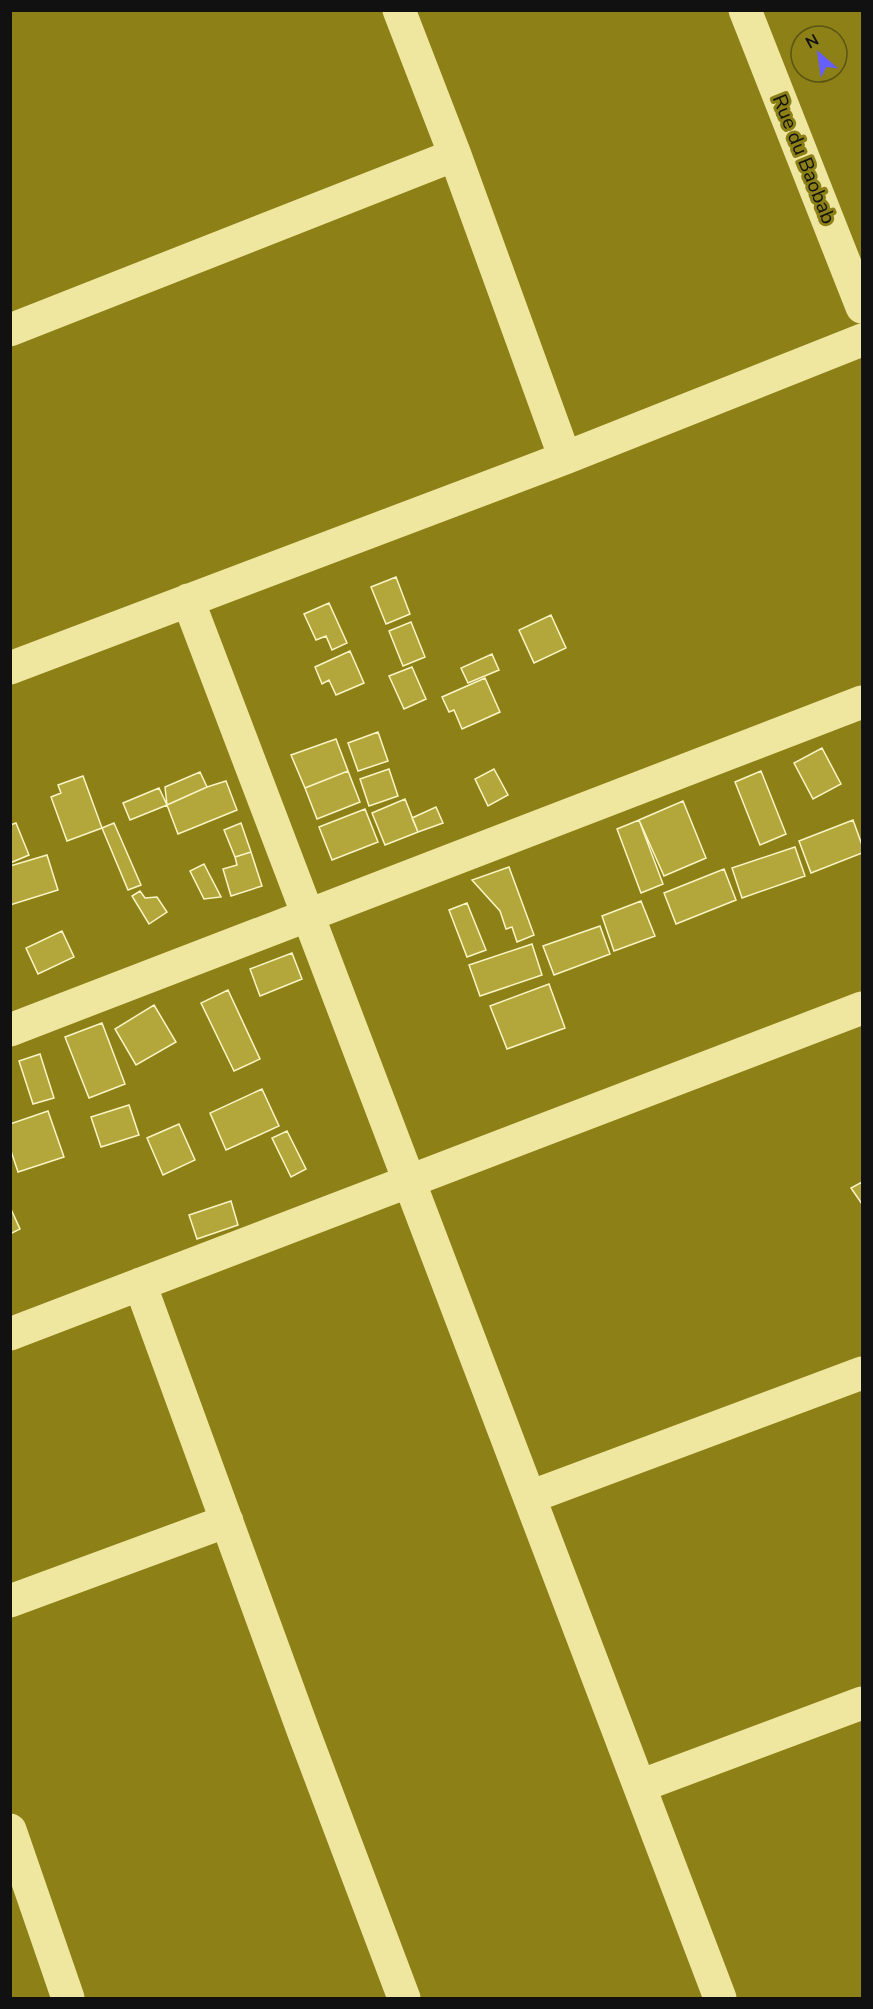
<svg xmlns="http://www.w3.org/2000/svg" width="873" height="2009" font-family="'Nunito Sans',sans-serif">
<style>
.building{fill:#b3a63a;stroke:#fbf5c6;stroke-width:1.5}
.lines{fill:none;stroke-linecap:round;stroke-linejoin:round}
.minor{stroke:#efe6a0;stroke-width:33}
.labels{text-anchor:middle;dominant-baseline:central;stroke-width:6;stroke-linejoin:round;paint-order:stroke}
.street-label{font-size:20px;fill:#111;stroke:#8c8016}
</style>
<rect width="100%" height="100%" fill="#8c8016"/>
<!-- building -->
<path class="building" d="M396 577 410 614 386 624 371 587Z
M329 603 347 643 332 650 326 636 316 640 304 614Z
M551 615 566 648 534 663 519 630Z
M411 622 425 657 403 666 389 631Z
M350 651 364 683 336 695 329 680 322 684 315 667Z
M492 654 499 670 468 683 461 668Z
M412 667 426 699 404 709 389 676Z
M485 678 500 712 462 729 454 710 449 712 442 697Z
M378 732 388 761 358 771 348 743Z
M336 739 348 771 305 788 291 755Z
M822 748 841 784 813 799 794 763Z
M389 769 398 796 369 806 360 779Z
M494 769 508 795 488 806 475 779Z
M348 771 360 802 317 819 305 788Z
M761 771 786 834 760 845 735 782Z
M200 772 207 787 167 805 165 787Z
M83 776 102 828 67 841 51 797 61 793 58 785Z
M226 781 237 810 178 834 167 805 207 787Z
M159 788 167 805 130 820 123 803Z
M405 799 418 832 385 845 372 813Z
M683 801 706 858 664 876 639 820Z
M436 807 443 823 418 832 412 818Z
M365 809 378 842 332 860 319 827Z
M639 820 663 884 641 893 617 829Z
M853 820 862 845V853L811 873 799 841Z
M16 823 29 855 10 863V825Z
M114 823 141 885 128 890 102 828Z
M241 823 251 852 235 857 224 830Z
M795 847 805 876 742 898 732 868Z
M251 852 262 886 231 896 223 869 237 865 235 857Z
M47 855 58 890 10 905V866Z
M204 864 221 897 204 899 190 871Z
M509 867 534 935 517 942 512 927 506 929 500 911 472 880Z
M724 869 736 900 676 924 664 893Z
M140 891 145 898 157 897 167 912 149 924 132 896Z
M641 901 655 936 614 951 602 916Z
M467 903 486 950 467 957 449 910Z
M600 926 610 954 554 975 543 946Z
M62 931 74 957 38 974 26 948Z
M532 944 542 975 480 996 469 965Z
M292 953 302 979 260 996 250 969Z
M549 984 565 1028 507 1049 490 1006Z
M228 990 260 1059 234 1071 201 1003Z
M154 1005 176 1042 136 1065 115 1029Z
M102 1023 125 1084 89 1098 65 1037Z
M40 1054 54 1098 33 1104 19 1061Z
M262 1089 279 1126 226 1150 210 1113Z
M129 1105 139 1135 101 1147 91 1117Z
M48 1111 64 1157 18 1172 10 1148V1124Z
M179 1124 195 1160 163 1175 147 1138Z
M287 1131 306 1169 291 1177 272 1138Z
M862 1182V1204L851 1188Z
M231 1201 238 1225 197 1239 189 1215Z
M10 1207 20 1229 10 1234Z"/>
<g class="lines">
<!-- minor -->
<path class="minor" d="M399 10 455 155 565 458
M745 10 862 307
M10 330 455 155
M188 600 720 1998
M10 668 565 458 862 340
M10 1030 862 702
M140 1284 304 1733 404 1998
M10 1334 862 1008
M530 1497 862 1373
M10 1601 227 1521
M640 1786 862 1703
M10 1830 68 1998"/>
</g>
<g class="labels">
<!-- street labels -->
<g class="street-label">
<text transform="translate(804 159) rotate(68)">Rue du Baobab</text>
</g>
</g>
<!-- border -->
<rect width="873" height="2009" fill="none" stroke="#111111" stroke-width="24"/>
<!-- north arrow -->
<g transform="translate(819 54) rotate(331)"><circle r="28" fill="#8c8016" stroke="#5b5414" stroke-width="1.5"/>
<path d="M0-4.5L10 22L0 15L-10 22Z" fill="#665eff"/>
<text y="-9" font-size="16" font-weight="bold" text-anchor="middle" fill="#111111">N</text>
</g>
</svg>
